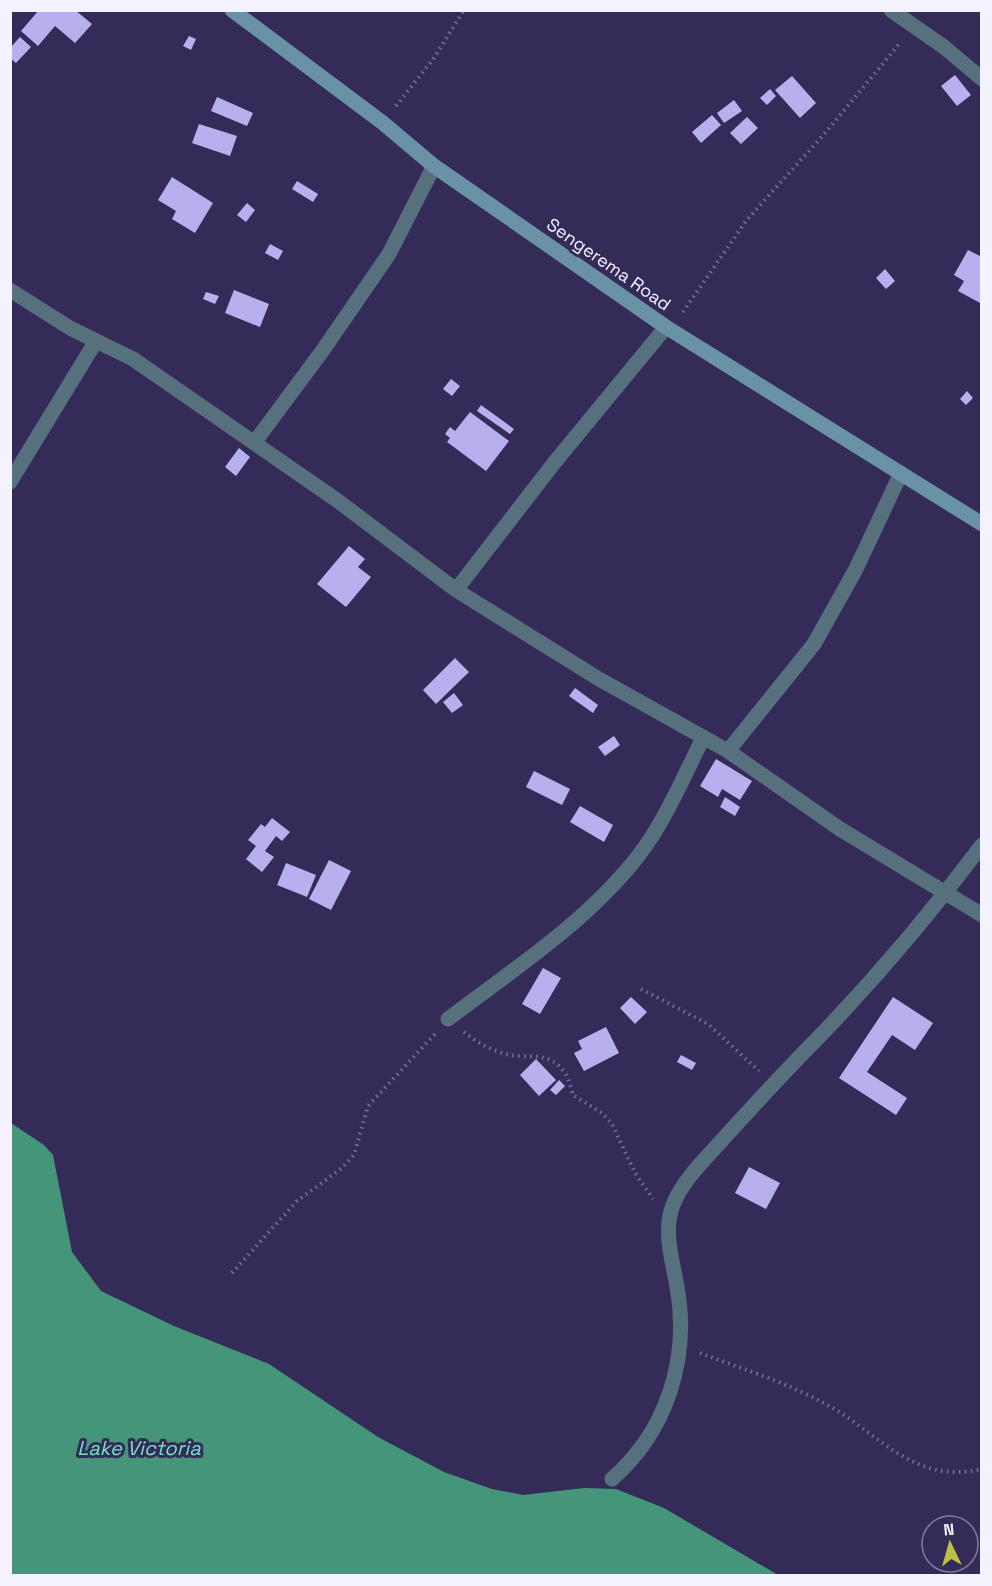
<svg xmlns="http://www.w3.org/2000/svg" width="992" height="1586" font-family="'Space Grotesk',sans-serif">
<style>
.water{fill:#45957b}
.building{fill:#b8b0ee}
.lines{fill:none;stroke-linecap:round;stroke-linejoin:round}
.path{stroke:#787293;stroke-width:4;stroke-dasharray:1.5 4.5;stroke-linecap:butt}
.minor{stroke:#57707d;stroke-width:15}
.secondary{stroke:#6992a6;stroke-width:15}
.labels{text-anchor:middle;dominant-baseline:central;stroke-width:6;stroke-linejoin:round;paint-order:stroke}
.street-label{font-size:18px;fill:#f3f2fe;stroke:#342b59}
.water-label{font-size:20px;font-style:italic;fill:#73e6c1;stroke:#342b59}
</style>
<rect width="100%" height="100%" fill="#342b59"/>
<!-- water -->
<path class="water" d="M11 1123 44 1145 53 1155 72 1252 101 1291 174 1326 269 1364 378 1437 444 1472 492 1489 523 1495 584 1488 616 1489 664 1508 778 1575H11Z"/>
<!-- building -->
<path class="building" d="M39 10H75L92 24 75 43 55 26 38 46 21 31Z
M189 36 196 39 191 50 183 46Z
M20 37 31 47 16 63 10 58V48Z
M955 75 971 95 957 106 941 86Z
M792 76 816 103 800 118 775 90Z
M770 89 776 96 767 105 760 98Z
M217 97 253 113 247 126 211 111Z
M734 100 742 111 724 123 717 113Z
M712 115 721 125 701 143 692 132Z
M747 117 758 128 741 144 730 133Z
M199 124 237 136 230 156 192 143Z
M172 177 213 203 195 233 172 219 176 211 158 200Z
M297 181 318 194 313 202 292 189Z
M247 203 255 210 246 222 237 215Z
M270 244 283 251 278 260 265 253Z
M968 250 982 257V304L958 291 964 281 954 275Z
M885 269 895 281 886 289 876 278Z
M234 290 269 304 260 327 225 313Z
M206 292 219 296 215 304 203 299Z
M451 379 460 386 452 396 443 389Z
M967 391 973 398 966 405 960 399Z
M481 405 514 429 510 434 477 411Z
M470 412 509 441 486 471 447 442 450 438 445 434 450 427 455 431Z
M239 448 250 457 236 476 225 467Z
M349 546 365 559 358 567 371 577 346 607 317 584Z
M455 658 469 672 436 704 423 690Z
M575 688 598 705 593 713 569 696Z
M454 693 463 705 452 713 443 702Z
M614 736 620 745 605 756 598 747Z
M716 759 752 781 740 800 722 789 718 797 700 786Z
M534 771 570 789 562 805 526 787Z
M725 797 740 807 735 816 720 807Z
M580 806 613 825 604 842 570 822Z
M272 818 290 832 282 841 276 836 265 851 274 857 262 872 246 859 256 846 248 840 261 824 265 827Z
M329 860 351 871 331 910 309 899Z
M286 863 316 875 307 897 277 885Z
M543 968 561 978 540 1014 522 1004Z
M631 997 647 1012 635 1024 620 1008Z
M893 997 933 1023 915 1050 892 1035 867 1072 907 1098 896 1115 839 1078Z
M606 1027 619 1053 584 1071 574 1053 582 1049 578 1041Z
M681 1055 696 1063 692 1070 677 1062Z
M536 1059 556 1080 539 1096 520 1075Z
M559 1080 565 1086 556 1095 550 1090Z
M749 1167 780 1183 766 1209 735 1193Z"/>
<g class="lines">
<!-- path -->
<path class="path" d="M396 106 434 58 464 10
M683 312 746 221 826 132 900 43
M641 989 708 1024 759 1071
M464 1032C476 1042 491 1050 506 1054 529 1060 548 1049 565 1073 569 1079 571 1088 573 1095L602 1113 612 1124 635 1173 653 1199
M232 1273 297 1201 342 1168 354 1155 368 1106 435 1034
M700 1353C743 1369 791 1384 831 1407 881 1436 916 1485 982 1469"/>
<!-- minor -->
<path class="minor" d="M891 10 944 47 982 79
M10 290 70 328 133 359 338 501 456 590 599 679 728 751 840 829 982 915
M254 443 323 350 389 254 434 166
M10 482 96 341
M456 590 554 463 666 327
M728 751 814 644 856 569 901 473
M448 1019C514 969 588 921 639 855 664 823 685 774 703 738
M612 1479C667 1431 690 1358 677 1287 672 1257 661 1227 676 1198 687 1176 708 1156 724 1138 755 1104 785 1071 817 1039 876 978 931 913 982 845"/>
<!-- secondary -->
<path class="secondary" d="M232 10 383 123 434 166 666 327 982 524"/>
</g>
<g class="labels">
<!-- street labels -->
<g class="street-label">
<text transform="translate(609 264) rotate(35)">Sengerema Road</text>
</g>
<!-- water labels -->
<g class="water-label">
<text x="139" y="1448">Lake Victoria</text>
</g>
</g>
<!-- border -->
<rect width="992" height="1586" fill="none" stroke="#f3f2fe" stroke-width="24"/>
<!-- north arrow -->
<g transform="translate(950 1544) rotate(355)"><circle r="28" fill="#342b59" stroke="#807b9b" stroke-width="1.5"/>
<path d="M0-4.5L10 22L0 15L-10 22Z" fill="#bdbf43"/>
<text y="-9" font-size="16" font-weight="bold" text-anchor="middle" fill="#f3f2fe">N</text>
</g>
</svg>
